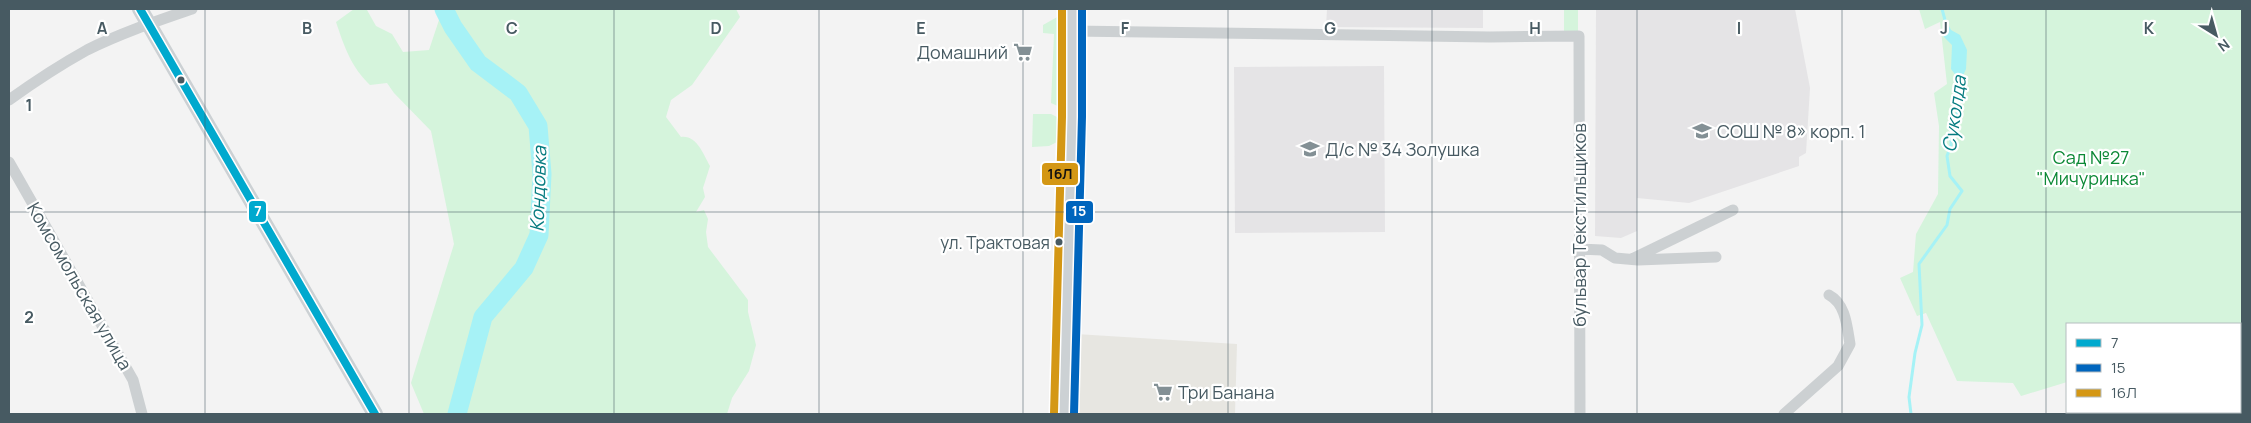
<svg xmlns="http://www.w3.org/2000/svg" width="2251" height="423" font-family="Manrope,sans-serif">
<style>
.commercial{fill:#e7e6e1}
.education{fill:#e5e4e6}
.green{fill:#d5f4dc}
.water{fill:#a6f2f6}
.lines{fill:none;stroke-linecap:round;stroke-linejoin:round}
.stream{stroke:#a6f2f6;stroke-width:3}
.river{stroke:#a6f2f6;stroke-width:19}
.street{stroke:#ccd0d2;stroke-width:11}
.secondary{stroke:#ccd1d4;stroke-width:16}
.primary{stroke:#c8ced0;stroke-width:18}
.bus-1-casing{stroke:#fff;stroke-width:11}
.bus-2-casing{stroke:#fff;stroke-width:11}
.bus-3-casing{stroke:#fff;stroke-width:11}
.bus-1{stroke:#00a9ce;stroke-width:8}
.bus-2{stroke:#0065bd;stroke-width:8}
.bus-3{stroke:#d49714;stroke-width:8}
.grid{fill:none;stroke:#475a62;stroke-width:1;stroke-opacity:0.55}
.bus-dot{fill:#475a62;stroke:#fff;stroke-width:2}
.labels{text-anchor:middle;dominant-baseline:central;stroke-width:4.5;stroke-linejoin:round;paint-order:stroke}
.bus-label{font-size:17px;fill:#475a62;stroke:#fff;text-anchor:end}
.poi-label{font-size:18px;fill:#475a62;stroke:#fff;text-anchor:start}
.park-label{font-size:18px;fill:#0c8936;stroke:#fff}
.street-label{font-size:18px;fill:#475a62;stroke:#fff}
.water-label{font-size:19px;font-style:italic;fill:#067c80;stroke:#fff}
.grid-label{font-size:16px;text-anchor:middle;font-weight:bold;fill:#475a62;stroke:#fff;stroke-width:4.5;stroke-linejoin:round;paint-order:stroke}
.line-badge{stroke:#fff;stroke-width:2}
.badge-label{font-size:14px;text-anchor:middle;font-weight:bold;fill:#fff}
.pale-badge-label{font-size:14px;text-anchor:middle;font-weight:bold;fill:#111}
</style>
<rect width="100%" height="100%" fill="#f3f3f3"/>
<!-- commercial -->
<path class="commercial" d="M1076 334 1237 344 1235 414H1074Z"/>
<!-- education -->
<path class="education" d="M1327 9H1483V28L1326 27Z
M1596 9H1795L1810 88 1806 153 1799 157V166L1689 203 1637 198V231L1621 238 1595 236Z
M1384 66 1385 232 1235 233 1234 67Z"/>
<!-- green -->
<path class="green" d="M354 9 367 10 376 26 392 34 403 52 429 50 439 20 457 9H736L740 17 692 85 671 100 666 117 681 137C697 135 703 154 710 166L703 188 705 197 696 212 704 210 708 219 706 232 708 247 748 300V312L756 345 749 371 732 398 727 414H424L411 383 454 244 431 131 394 93 387 83 370 85C351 67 344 46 336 22Z
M1564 9H1578V33L1564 34Z
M1919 9H2242V350L2240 352V324H2067V382L2021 396 2013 383 1957 381 1926 313 1917 316 1900 278 1913 272 1916 234 1938 194 1939 126 1934 93 1947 84 1940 22 1925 29Z
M1059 16H1062L1060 107 1051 103 1054 34 1043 33V25Z
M1033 114H1051L1059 118V141L1049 146 1032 147Z"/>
<!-- water -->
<path class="water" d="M1945 18 1951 30 1960 35 1967 50 1966 69 1962 78 1957 77 1951 69 1952 45 1943 36Z"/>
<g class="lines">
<!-- stream -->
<path class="stream" d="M1942 9 1945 20
M1911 414 1909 397 1915 353 1922 325 1919 264 1947 225 1950 209 1962 191 1950 176 1947 156 1951 145V132L1957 116 1961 76"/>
<!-- river -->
<path class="river" d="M444 9 453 27 478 63 518 93 538 126 542 174 539 235 524 268 483 317 457 414"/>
<!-- street -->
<path class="street" d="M1072 31 1490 37 1579 36 1580 414
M9 100C34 82 60 65 87 50 121 33 157 21 192 9
M9 162 133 380 142 414
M1579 249 1602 250 1615 258 1638 260 1716 257
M1632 259 1733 210
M1784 414 1838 366 1850 344C1847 327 1846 304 1829 295"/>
<!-- secondary -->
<path class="secondary" d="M140 9 375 414
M1064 414 1072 117V9"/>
<!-- primary -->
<path class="primary" d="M2232 414 2236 412"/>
<!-- bus-1 casing -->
<g class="bus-1-casing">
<path id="bus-1" d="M140 9 375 414"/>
</g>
<!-- bus-2 casing -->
<g class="bus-2-casing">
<path id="bus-2" d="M1074 414 1082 117V9"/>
</g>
<!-- bus-3 casing -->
<g class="bus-3-casing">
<path id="bus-3" d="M1054 414 1062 117V9"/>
</g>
<!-- bus-1 -->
<use href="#bus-1" class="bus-1"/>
<!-- bus-2 -->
<use href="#bus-2" class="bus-2"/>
<!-- bus-3 -->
<use href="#bus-3" class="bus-3"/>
</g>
<!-- grid -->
<path class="grid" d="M205 9V414M409 9V414M614 9V414M819 9V414M1023 9V414M1228 9V414M1432 9V414M1637 9V414M1842 9V414M2046 9V414M9 212H2242"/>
<!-- icons -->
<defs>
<g id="supermarket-bare" transform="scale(1.5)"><path d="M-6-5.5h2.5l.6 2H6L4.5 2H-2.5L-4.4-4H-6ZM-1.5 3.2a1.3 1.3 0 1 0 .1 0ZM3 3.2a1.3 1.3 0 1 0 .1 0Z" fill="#839095" stroke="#fff" stroke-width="2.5" paint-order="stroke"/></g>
<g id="school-bare" transform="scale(1.5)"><path d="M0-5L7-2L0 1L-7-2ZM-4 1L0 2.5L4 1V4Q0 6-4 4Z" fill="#839095" stroke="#fff" stroke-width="2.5" paint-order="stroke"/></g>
</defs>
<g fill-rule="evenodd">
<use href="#supermarket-bare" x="1023" y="52"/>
<use href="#school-bare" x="1702" y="131"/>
<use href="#school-bare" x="1310" y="149"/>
<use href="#supermarket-bare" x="1163" y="392"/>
</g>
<!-- markers -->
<g class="bus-dot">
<circle cx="181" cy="80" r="4.5"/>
<circle cx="1059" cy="242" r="4.5"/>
</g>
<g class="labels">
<!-- bus labels -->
<g class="bus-label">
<text x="1050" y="242">ул. Трактовая</text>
</g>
<!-- poi labels -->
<g class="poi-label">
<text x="1008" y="52" text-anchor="end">Домашний</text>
<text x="1717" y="131">СОШ № 8» корп. 1</text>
<text x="1325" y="149">Д/с № 34 Золушка</text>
<text x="1178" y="392">Три Банана</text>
</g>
<!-- park labels -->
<g class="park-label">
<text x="2091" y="157">Сад №27<tspan x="2091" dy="21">"Мичуринка"</tspan></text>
</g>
<!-- street labels -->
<g class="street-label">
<text transform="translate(1579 225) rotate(-90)">бульвар Текстильщиков</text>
<text transform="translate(80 286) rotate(60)">Комсомольская улица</text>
</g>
<!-- water labels -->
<g class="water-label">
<text transform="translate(1954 114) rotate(-82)">Суколда</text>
<text transform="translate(538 189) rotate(-88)">Кондовка</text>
</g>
</g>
<g class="grid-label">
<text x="102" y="34">A</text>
<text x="307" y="34">B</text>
<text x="512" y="34">C</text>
<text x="716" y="34">D</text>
<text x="921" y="34">E</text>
<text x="1125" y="34">F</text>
<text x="1330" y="34">G</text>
<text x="1535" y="34">H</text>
<text x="1739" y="34">I</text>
<text x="1944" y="34">J</text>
<text x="2149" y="34">K</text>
<text x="29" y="111">1</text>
<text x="29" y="323">2</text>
</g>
<g class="line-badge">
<rect x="1041" y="162" width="38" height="24" rx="5" fill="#d49714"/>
<rect x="248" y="200" width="19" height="23" rx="5" fill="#00a9ce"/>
<rect x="1065" y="200" width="29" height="24" rx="5" fill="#0065bd"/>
</g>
<g class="badge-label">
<text x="258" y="216">7</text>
<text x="1079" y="216">15</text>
</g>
<g class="pale-badge-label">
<text x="1060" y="179">16Л</text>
</g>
<!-- border -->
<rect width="2251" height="423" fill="none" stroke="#475a62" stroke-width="20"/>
<!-- legend -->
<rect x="2066" y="323" width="175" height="90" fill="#ffffff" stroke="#b5bdc0"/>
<rect x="2076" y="339" width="25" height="8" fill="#00a9ce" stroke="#b5bdc0"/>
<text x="2111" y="348" font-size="15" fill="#475a62">7</text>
<rect x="2076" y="364" width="25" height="8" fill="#0065bd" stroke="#b5bdc0"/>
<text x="2111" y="373" font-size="15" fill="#475a62">15</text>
<rect x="2076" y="389" width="25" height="8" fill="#d49714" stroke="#b5bdc0"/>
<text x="2111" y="398" font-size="15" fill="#475a62">16Л</text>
<!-- north arrow -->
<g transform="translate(2216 35) rotate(143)" stroke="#ffffff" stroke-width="4" paint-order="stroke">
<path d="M0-4L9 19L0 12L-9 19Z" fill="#475a62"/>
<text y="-8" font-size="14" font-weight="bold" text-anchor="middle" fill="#475a62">N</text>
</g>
</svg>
